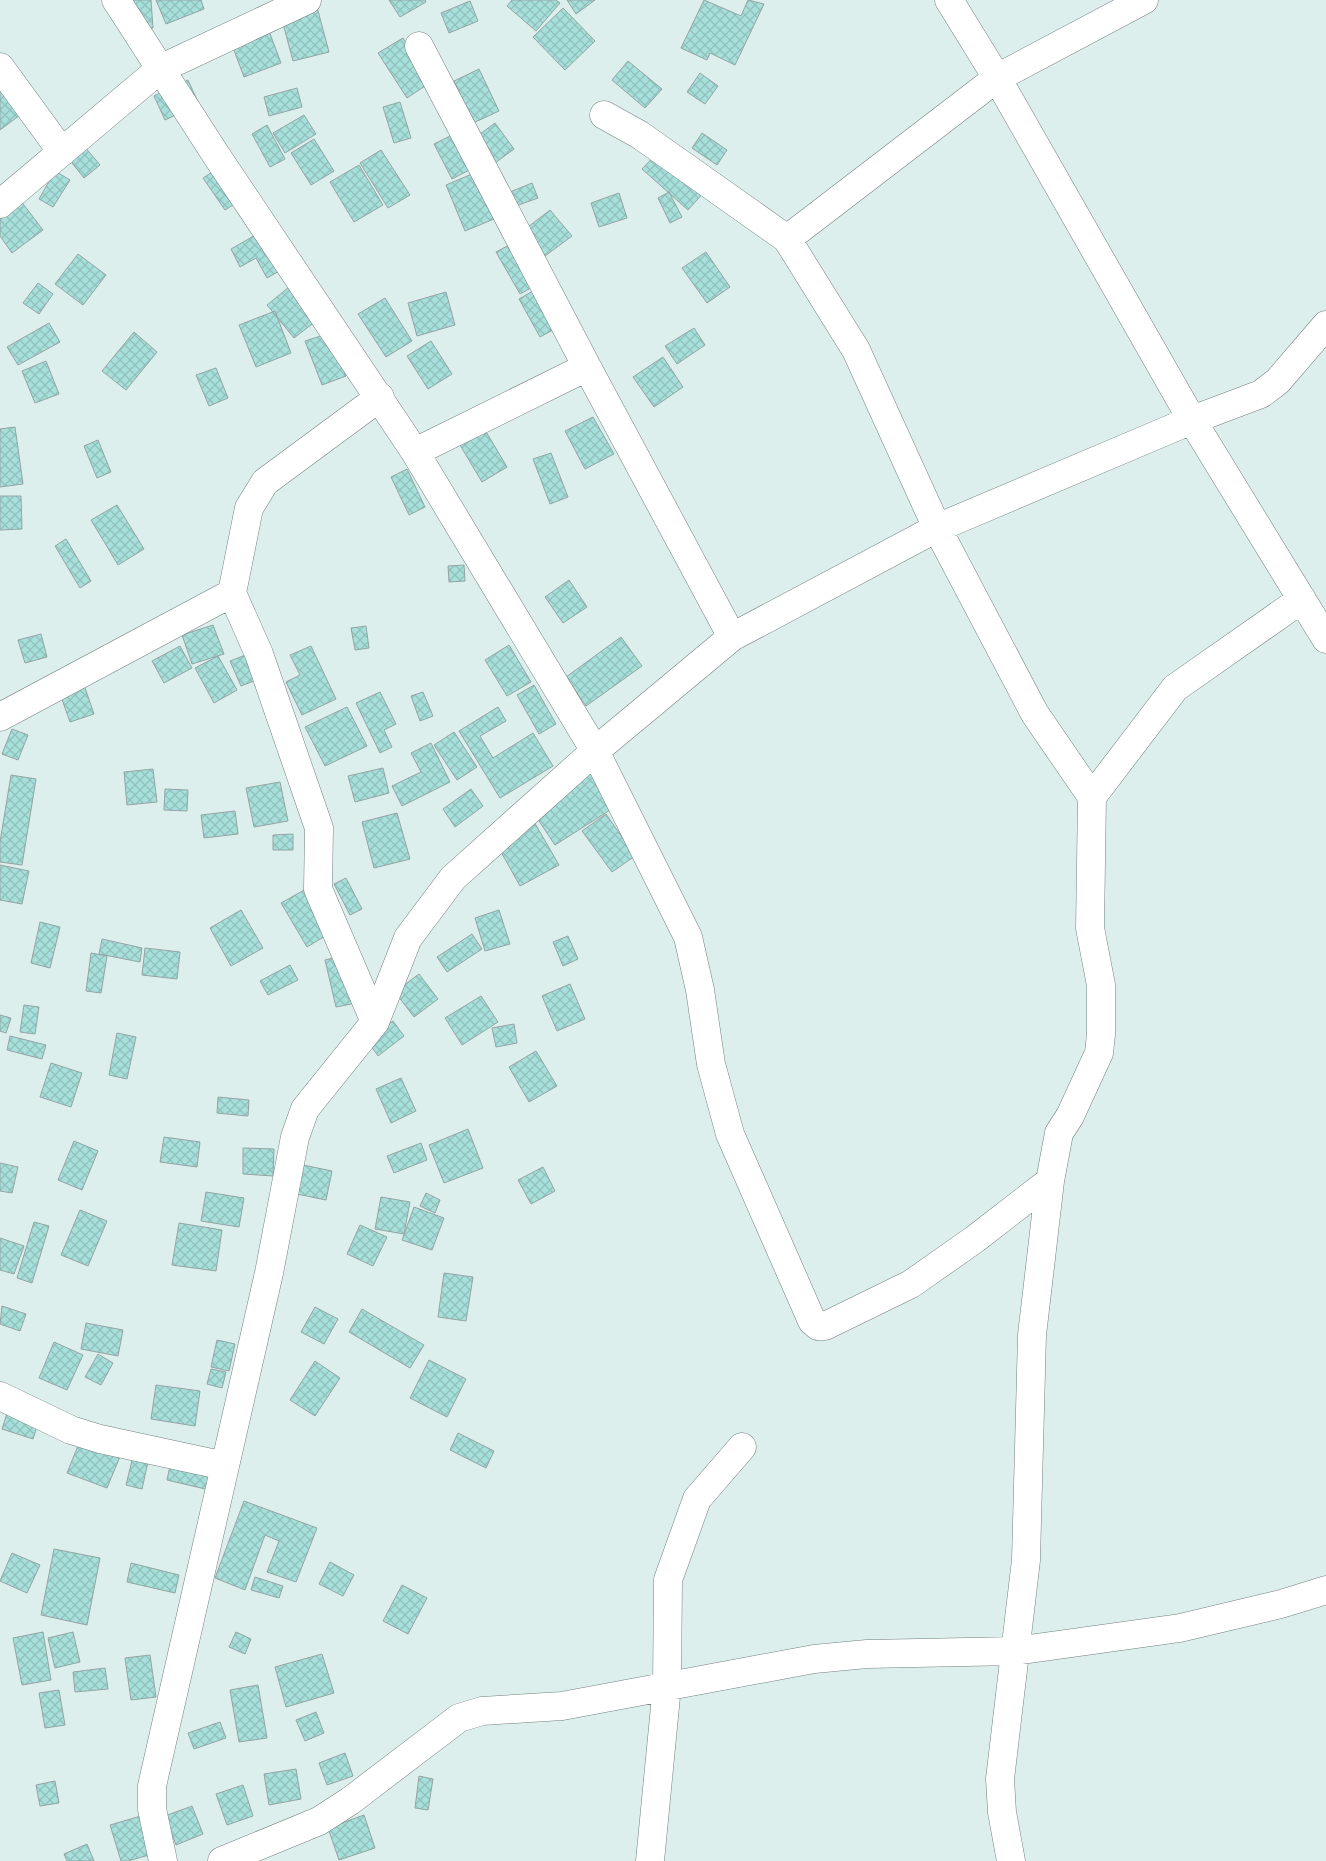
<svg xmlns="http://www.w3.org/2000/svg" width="1326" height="1861" font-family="Roboto,sans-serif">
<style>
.building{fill:url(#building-cross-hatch);stroke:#94a4a3}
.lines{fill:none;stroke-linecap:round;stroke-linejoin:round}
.minor-casing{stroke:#71817f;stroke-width:29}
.minor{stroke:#fff;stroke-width:28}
</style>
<defs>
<pattern id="building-cross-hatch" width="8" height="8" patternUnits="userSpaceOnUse" patternTransform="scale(1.25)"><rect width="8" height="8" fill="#a7e0db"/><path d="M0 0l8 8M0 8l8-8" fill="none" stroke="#8fc0bc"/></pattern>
</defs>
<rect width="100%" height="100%" fill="#ddefed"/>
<!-- building -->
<path class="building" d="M133 0H151L153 28 134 29Z
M156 0H201L204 9 166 24Z
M389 0H425L426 2 400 17Z
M512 0H556L560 3 536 31 507 6Z
M567 0H595L576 14Z
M704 0 741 16 748 0 764 4 735 65 710 53 707 60 681 48Z
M470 1 478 21 449 33 441 13Z
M317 7 329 52 293 61 281 16Z
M563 8 595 41 565 70 533 37Z
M266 23 281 63 244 77 229 37Z
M403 38 431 82 407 98 378 53Z
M628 61 662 89 645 108 612 80Z
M479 69 499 111 473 123 454 81Z
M700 73 718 86 705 104 687 92Z
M188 80 199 104 165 120 154 96Z
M0 87 20 115 0 130Z
M297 88 302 107 269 116 264 97Z
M400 102 411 138 394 143 383 107Z
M304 115 316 134 285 153 273 133Z
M495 123 514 149 495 163 476 137Z
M267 125 285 159 270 167 252 134Z
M456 133 475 167 452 179 434 144Z
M702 133 727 150 717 165 692 148Z
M314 139 334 171 311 185 291 153Z
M79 140 100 165 84 178 64 153Z
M661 149 706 190 688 210 642 169Z
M381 150 410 195 388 208 360 163Z
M359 165 383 205 354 222 330 182Z
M217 169 239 201 225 210 203 178Z
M55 171 70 180 53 207 39 199Z
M479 171 499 217 465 231 446 185Z
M532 183 538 198 516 206 510 192Z
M669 192 682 217 670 223 658 198Z
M619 193 627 218 599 227 591 203Z
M17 196 43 230 12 253 0 236V209Z
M550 210 572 236 545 256 524 230Z
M259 233 281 270 267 278 256 258 240 267 231 249Z
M513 243 536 285 520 294 496 252Z
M706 252 730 287 707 303 682 268Z
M78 254 106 275 83 305 55 284Z
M38 283 53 294 39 314 23 303Z
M289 287 316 321 294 338 267 305Z
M538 288 560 326 540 337 519 299Z
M446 292 455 325 417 336 408 303Z
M385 298 412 341 386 357 358 314Z
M275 311 291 353 256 367 239 325Z
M49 323 60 342 18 365 7 347Z
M694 328 705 345 677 364 665 346Z
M134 332 157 352 126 390 102 371Z
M330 333 346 376 322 385 305 341Z
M431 341 452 374 428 389 407 356Z
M663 357 683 387 654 407 633 377Z
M46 361 59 394 35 403 22 371Z
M216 368 228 398 209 406 196 375Z
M593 417 614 454 585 469 565 431Z
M482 425 507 467 482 482 457 440Z
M15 427 23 484 0 487V429Z
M98 440 111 472 97 478 84 446Z
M551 453 568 497 550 504 533 459Z
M407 469 425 507 409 515 391 477Z
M0 496H21L22 529 0 530Z
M117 505 144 549 118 565 91 520Z
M66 539 91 581 80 588 55 546Z
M464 565 465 581 449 582 448 566Z
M569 580 587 607 563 623 545 597Z
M213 625 224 654 192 664 182 635Z
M366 626 369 648 355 650 351 628Z
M41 634 47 657 25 663 18 640Z
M621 637 642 666 586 706 566 677Z
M509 645 531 682 507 696 485 660Z
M180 646 192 668 164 683 152 661Z
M311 646 336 699 302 715 286 682 300 675 290 655Z
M248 654 259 679 241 686 230 661Z
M218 656 237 690 214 703 195 668Z
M83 682 94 714 70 722 59 691Z
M534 685 556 724 539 734 517 695Z
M380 692 396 724 384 730 392 747 380 753 356 703Z
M423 692 433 716 420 721 411 696Z
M347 707 367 746 325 766 305 727Z
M498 707 506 721 480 736 493 758 533 733 553 766 500 798 459 731Z
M12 729 28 735 18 760 2 754Z
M454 732 477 767 457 780 434 745Z
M431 743 450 782 402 806 392 786 421 772 411 753Z
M383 768 389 793 355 802 348 776Z
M595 768 618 805 555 845 531 809Z
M153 769 157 802 127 805 124 772Z
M11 775 36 779 22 865 0 862V842Z
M280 782 288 821 254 827 246 788Z
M165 789 188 790 187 811 164 810Z
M471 789 483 806 455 827 443 809Z
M235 811 238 834 204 838 201 815Z
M397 813 410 859 374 868 362 822Z
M529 813 559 865 520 886 491 834Z
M606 814 635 856 612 872 582 831Z
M293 834V850H273V835Z
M0 865 29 871 22 904 0 900Z
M346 878 362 909 350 915 334 884Z
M306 889 332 932 307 947 281 903Z
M241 910 263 948 231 966 210 928Z
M499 910 510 944 485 951 475 918Z
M40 922 60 927 50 968 31 963Z
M472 934 482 949 447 972 437 957Z
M568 936 578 959 563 966 553 942Z
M102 939 142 948 140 962 99 954Z
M145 948 180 952 177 979 142 975Z
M91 953 107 956 101 993 86 991Z
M345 955 356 1003 336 1007 325 960Z
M290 965 298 980 268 995 260 981Z
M419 974 438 999 414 1017 395 992Z
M570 984 585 1019 557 1031 542 996Z
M481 996 498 1022 462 1045 445 1018Z
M24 1005 39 1007 35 1034 20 1032Z
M0 1015 11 1018 6 1033 0 1031Z
M393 1021 404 1036 378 1056 367 1040Z
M514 1024 517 1043 496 1047 492 1028Z
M117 1033 136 1037 127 1079 109 1075Z
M10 1036 46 1045 42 1059 7 1050Z
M536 1051 557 1086 529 1102 509 1067Z
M51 1063 82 1073 71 1107 40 1097Z
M401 1078 416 1111 391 1123 376 1089Z
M218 1097 249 1100 248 1116 217 1113Z
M468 1129 483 1168 444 1183 429 1145Z
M164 1137 200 1142 197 1167 160 1162Z
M74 1141 98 1151 82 1190 58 1180Z
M421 1143 427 1160 394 1173 387 1156Z
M243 1148 274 1149 273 1176 243 1174Z
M0 1163 18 1167 12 1193 0 1191Z
M298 1164 332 1171 326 1200 292 1193Z
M543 1167 555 1191 531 1204 518 1180Z
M206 1192 244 1198 239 1227 201 1221Z
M426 1193 440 1200 435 1213 420 1206Z
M381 1197 410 1202 404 1234 375 1229Z
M414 1207 444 1218 432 1250 402 1240Z
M80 1210 107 1221 88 1266 61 1255Z
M34 1222 49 1226 32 1283 17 1278Z
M179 1223 222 1230 216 1271 172 1265Z
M360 1225 387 1237 373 1266 347 1254Z
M0 1238 24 1246 14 1274 0 1270Z
M444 1273 473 1277 466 1321 438 1317Z
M2 1306 26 1314 20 1331 0 1324Z
M315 1307 338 1319 324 1344 301 1332Z
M362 1309 424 1345 410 1368 349 1332Z
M86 1323 123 1330 118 1356 81 1349Z
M217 1340 235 1344 229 1371 211 1367Z
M54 1342 83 1355 67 1390 39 1378Z
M98 1354 113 1363 101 1385 85 1377Z
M429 1360 466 1379 447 1417 410 1398Z
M315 1361 340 1378 315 1416 290 1400Z
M211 1369 226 1372 222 1388 207 1384Z
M156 1385 200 1391 195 1426 151 1419Z
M11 1401 42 1411 33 1439 2 1429Z
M86 1426 126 1442 107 1488 67 1473Z
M458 1433 494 1451 486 1468 450 1450Z
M136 1444 151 1448 142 1489 126 1485Z
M173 1452 225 1464 218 1492 167 1480Z
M244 1501 317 1528 296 1582 267 1572 279 1541 265 1535 245 1590 215 1578Z
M54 1549 100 1558 87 1625 41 1615Z
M12 1553 40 1565 27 1593 0 1581Z
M330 1562 354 1575 343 1596 319 1584Z
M131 1563 179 1575 175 1593 127 1582Z
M255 1577 283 1586 279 1598 251 1590Z
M402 1585 427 1598 408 1634 383 1621Z
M43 1632 51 1680 22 1685 13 1638Z
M73 1632 80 1662 55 1668 48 1638Z
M236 1632 251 1639 245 1654 229 1647Z
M322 1654 334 1693 286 1707 275 1667Z
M150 1655 156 1697 131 1700 125 1658Z
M105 1668 108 1689 75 1692 73 1672Z
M258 1685 267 1738 239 1742 230 1690Z
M59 1690 65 1725 45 1728 39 1693Z
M316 1712 324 1733 305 1741 296 1720Z
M220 1722 226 1738 194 1749 188 1733Z
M345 1753 353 1776 327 1785 319 1763Z
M296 1769 301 1799 269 1805 264 1774Z
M419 1776 433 1779 428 1810 415 1808Z
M55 1781 59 1803 40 1806 36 1785Z
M243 1785 253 1816 227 1825 216 1794Z
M192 1806 203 1834 176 1845 165 1816Z
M151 1813 163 1851 128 1861H121L110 1825Z
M364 1815 375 1848 339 1860 328 1828Z
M87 1844 94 1861H67L64 1854Z"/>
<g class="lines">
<!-- minor casing -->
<g class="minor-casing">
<path id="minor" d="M116 0 218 158 415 452 595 751 688 937 700 990 711 1064 730 1134 812 1321 818 1326H825L911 1284 975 1239 1050 1181
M949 0 997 78 1192 420 1326 639
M419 46 587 367 732 637
M0 67 62 152
M604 115 640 135 787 239 856 350 937 528 1035 714 1092 797
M0 204 160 69 307 0
M787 239 997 78 1144 0
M415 452 587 367
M232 593 259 654 319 828 318 889 375 1022
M0 717 232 593 249 508 265 482 380 397
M0 1396 71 1430 100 1439 225 1466
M163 1861 152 1809V1786L269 1273 295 1137 305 1109 375 1022 408 938 453 878 595 751 732 637 937 528 1192 420 1261 394 1278 381 1326 325
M222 1861 319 1821 350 1801 459 1718 482 1711 562 1706 814 1659 867 1654 1015 1651 1180 1628 1281 1604 1326 1590
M650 1861 667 1686 668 1580 697 1499 742 1447
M1011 1861 1002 1812 1000 1779 1026 1560 1032 1335 1050 1181 1059 1133 1070 1116 1099 1053 1101 1034V985L1090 928 1092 797 1175 688 1302 599"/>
</g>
<!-- minor -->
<use href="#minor" class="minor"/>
</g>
</svg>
